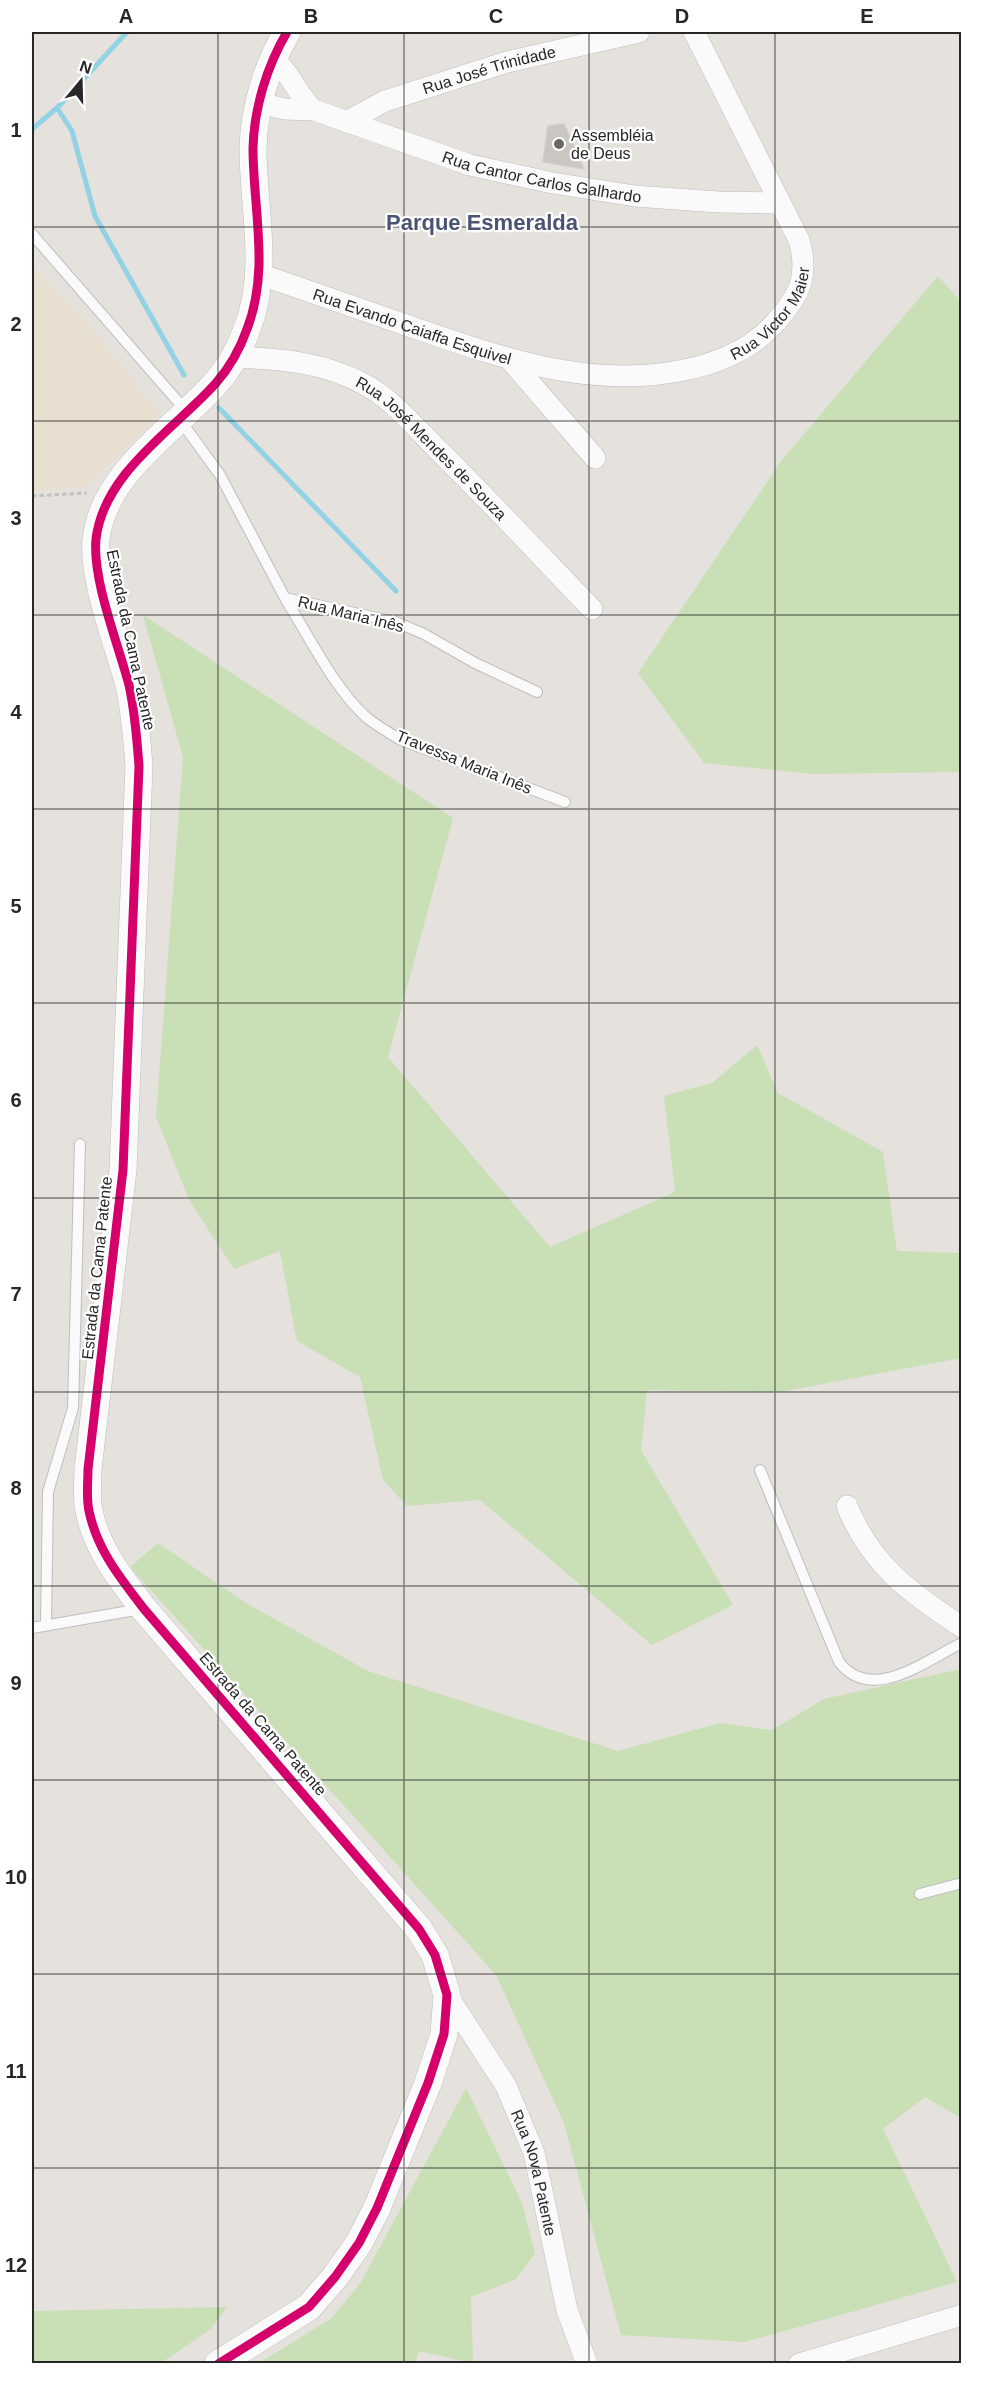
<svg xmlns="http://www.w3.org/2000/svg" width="993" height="2395" font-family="Helvetica,sans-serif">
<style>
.education{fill:#e8dfd1}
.green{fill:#c9dfb6}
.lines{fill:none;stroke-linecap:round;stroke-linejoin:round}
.stream{stroke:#92d2e4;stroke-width:5}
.building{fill:#cac7c3;stroke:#d0cdc9;stroke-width:1.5}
.service-casing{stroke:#bfbdbd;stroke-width:12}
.minor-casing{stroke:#bfbdbd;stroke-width:22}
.tertiary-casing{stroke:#bfbdbd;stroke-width:28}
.path{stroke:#c2c1c0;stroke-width:3;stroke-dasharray:4.5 3;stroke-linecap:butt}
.service{stroke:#fbfafa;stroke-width:10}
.minor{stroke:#fbfafa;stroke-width:21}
.tertiary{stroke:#fbfafa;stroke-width:27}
.cycleway-casing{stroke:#fff;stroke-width:13}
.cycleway{stroke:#d6006c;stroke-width:9}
.grid{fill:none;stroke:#272727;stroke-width:1.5;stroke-opacity:0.55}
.poi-dot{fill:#6a6866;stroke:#fff;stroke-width:2}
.labels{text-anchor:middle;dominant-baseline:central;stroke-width:4.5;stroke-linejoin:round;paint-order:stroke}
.street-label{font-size:16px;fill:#272727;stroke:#fff}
.poi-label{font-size:16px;fill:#272727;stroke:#fff;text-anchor:start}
.district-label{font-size:22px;font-weight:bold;fill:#4a5374;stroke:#fff}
.neatline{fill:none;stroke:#272727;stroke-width:2}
.grid-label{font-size:20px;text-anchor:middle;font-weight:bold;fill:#272727}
</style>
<rect width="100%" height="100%" fill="#e5e1dc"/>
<!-- education -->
<path class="education" d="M32 265 80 314 160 416 86 487 32 491Z"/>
<!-- green -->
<path class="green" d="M938 276 962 303 961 772 814 774 704 763 638 673 782 460Z
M143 615 453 818 388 1057 550 1247 675 1192 664 1096 712 1083 757 1045 778 1093 883 1152 897 1251 961 1253V1358L780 1392 647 1390 641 1450 733 1605 652 1645 480 1500 407 1506 383 1480 360 1377 297 1341 280 1251 234 1269 189 1200 156 1117 183 757Z
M158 1543 246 1603 368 1671 618 1751 720 1723 772 1730 824 1699 961 1669V2118L925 2097 883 2129 957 2282 745 2342 621 2335 564 2123 496 1975 130 1567Z
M466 2088 522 2203 535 2253 516 2279 471 2297 473 2363 419 2351 415 2363H259L332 2318 361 2282Z
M227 2307 211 2329 161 2363H32V2311Z"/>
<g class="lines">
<!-- stream -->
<path class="stream" d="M57 108 72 131 95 216 184 375
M32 129 57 108 127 32
M219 408 396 591"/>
</g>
<!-- building -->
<path class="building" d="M564 124 584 169 543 162 548 126Z"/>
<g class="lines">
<!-- service casing -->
<g class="service-casing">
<path id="service" d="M32 234 187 412
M180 420 220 475 285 598 396 622 424 634 475 663 537 692
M285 598C308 635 334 688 366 717 377 726 389 733 401 740L565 802
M760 1470 839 1662C872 1704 924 1661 962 1643
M46 1625 48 1492 73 1408 80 1144
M32 1628 141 1609
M920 1894 962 1883"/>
</g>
<!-- minor casing -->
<g class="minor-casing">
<g id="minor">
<path d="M273 60C292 73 297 96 314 110"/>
<path id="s1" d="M259 103 285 109 314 110 470 165 553 183 635 196 718 202 779 203"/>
<path id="s2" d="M346 122 385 101 507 62 639 32"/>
<path id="s3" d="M259 274C308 291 357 308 406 325 499 357 590 391 689 369 720 362 751 349 773 325 798 298 810 278 799 240L694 32"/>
<path id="s4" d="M235 357C281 359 323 362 364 384 392 399 414 426 436 448 489 500 540 555 592 609"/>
<path d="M512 362 595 458"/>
<path d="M847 1506C871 1565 910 1593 962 1627"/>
<path id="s5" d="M447 1995 506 2086 534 2153 567 2310 587 2364"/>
<path d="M799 2364 962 2315"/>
</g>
</g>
<!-- tertiary casing -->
<g class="tertiary-casing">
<path id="tertiary" d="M218 2364 309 2307 335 2277 359 2243 377 2208 428 2083 444 2034 447 1995 435 1955 419 1929 144 1609C121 1579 97 1550 89 1511 86 1498 88 1482 88 1469L123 1170 139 766C137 739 135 712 129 685 118 644 92 579 96 539 104 472 174 430 216 383 230 367 240 349 247 329 270 270 253 209 253 148 254 108 267 66 287 32"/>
</g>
<!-- path -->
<path class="path" d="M32 496 87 493"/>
<!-- service -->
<use href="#service" class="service"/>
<!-- minor -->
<use href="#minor" class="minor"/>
<!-- tertiary -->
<use href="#tertiary" class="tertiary"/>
<!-- cycleway casing -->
<g class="cycleway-casing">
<path id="cycleway" d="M218 2364 309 2307 335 2277 359 2243 377 2208 428 2083 444 2034 447 1995 435 1955 419 1929 144 1609C121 1579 97 1550 89 1511 86 1498 88 1482 88 1469L123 1170 139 766C137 739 135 712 129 685 118 644 92 579 96 539 104 472 174 430 216 383 230 367 240 349 247 329 270 270 253 209 253 148 254 108 267 66 287 32"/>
</g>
<!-- cycleway -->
<use href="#cycleway" class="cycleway"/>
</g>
<!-- grid -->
<path class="grid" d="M218 32V2364M404 32V2364M589 32V2364M775 32V2364M32 227H962M32 421H962M32 615H962M32 809H962M32 1003H962M32 1198H962M32 1392H962M32 1586H962M32 1780H962M32 1974H962M32 2168H962"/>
<!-- markers -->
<circle class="poi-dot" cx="559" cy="144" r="6"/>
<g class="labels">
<!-- street labels -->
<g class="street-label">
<text stroke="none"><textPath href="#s2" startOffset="153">Rua José Trinidade</textPath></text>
<text stroke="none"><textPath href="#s1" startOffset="294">Rua Cantor Carlos Galhardo</textPath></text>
<text stroke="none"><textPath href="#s3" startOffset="550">Rua Victor Maier</textPath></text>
<text stroke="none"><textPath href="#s3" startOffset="162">Rua Evando Caiaffa Esquivel</textPath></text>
<text stroke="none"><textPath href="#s4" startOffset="226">Rua José Mendes de Souza</textPath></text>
<text transform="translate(351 614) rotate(14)">Rua Maria Inês</text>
<text transform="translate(131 640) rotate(78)">Estrada da Cama Patente</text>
<text transform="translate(464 762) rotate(22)">Travessa Maria Inês</text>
<text transform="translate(97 1268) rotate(-84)">Estrada da Cama Patente</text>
<text transform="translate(263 1724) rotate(49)">Estrada da Cama Patente</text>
<text stroke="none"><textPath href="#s5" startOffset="200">Rua Nova Patente</textPath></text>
</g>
<!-- poi labels -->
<g class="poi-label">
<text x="571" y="135">Assembléia<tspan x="571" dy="18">de Deus</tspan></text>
</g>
<!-- district labels -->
<g class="district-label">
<text x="482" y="222">Parque Esmeralda</text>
</g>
</g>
<!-- border -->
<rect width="993" height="2395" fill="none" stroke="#ffffff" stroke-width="66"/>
<!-- north arrow -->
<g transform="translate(81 81) rotate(19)" stroke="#ffffff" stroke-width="4.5" paint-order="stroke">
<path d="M0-4.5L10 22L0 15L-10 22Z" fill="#272727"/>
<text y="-9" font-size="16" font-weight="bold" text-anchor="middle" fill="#272727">N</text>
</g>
<rect x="33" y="33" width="927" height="2329" class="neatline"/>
<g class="grid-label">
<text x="126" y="23">A</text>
<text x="311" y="23">B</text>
<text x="496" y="23">C</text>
<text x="682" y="23">D</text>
<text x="867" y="23">E</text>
<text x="16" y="137">1</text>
<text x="16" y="331">2</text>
<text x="16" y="525">3</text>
<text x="16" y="719">4</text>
<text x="16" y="913">5</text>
<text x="16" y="1107">6</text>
<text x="16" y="1301">7</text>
<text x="16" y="1495">8</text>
<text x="16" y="1690">9</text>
<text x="16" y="1884">10</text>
<text x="16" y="2078">11</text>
<text x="16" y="2272">12</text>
</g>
</svg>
